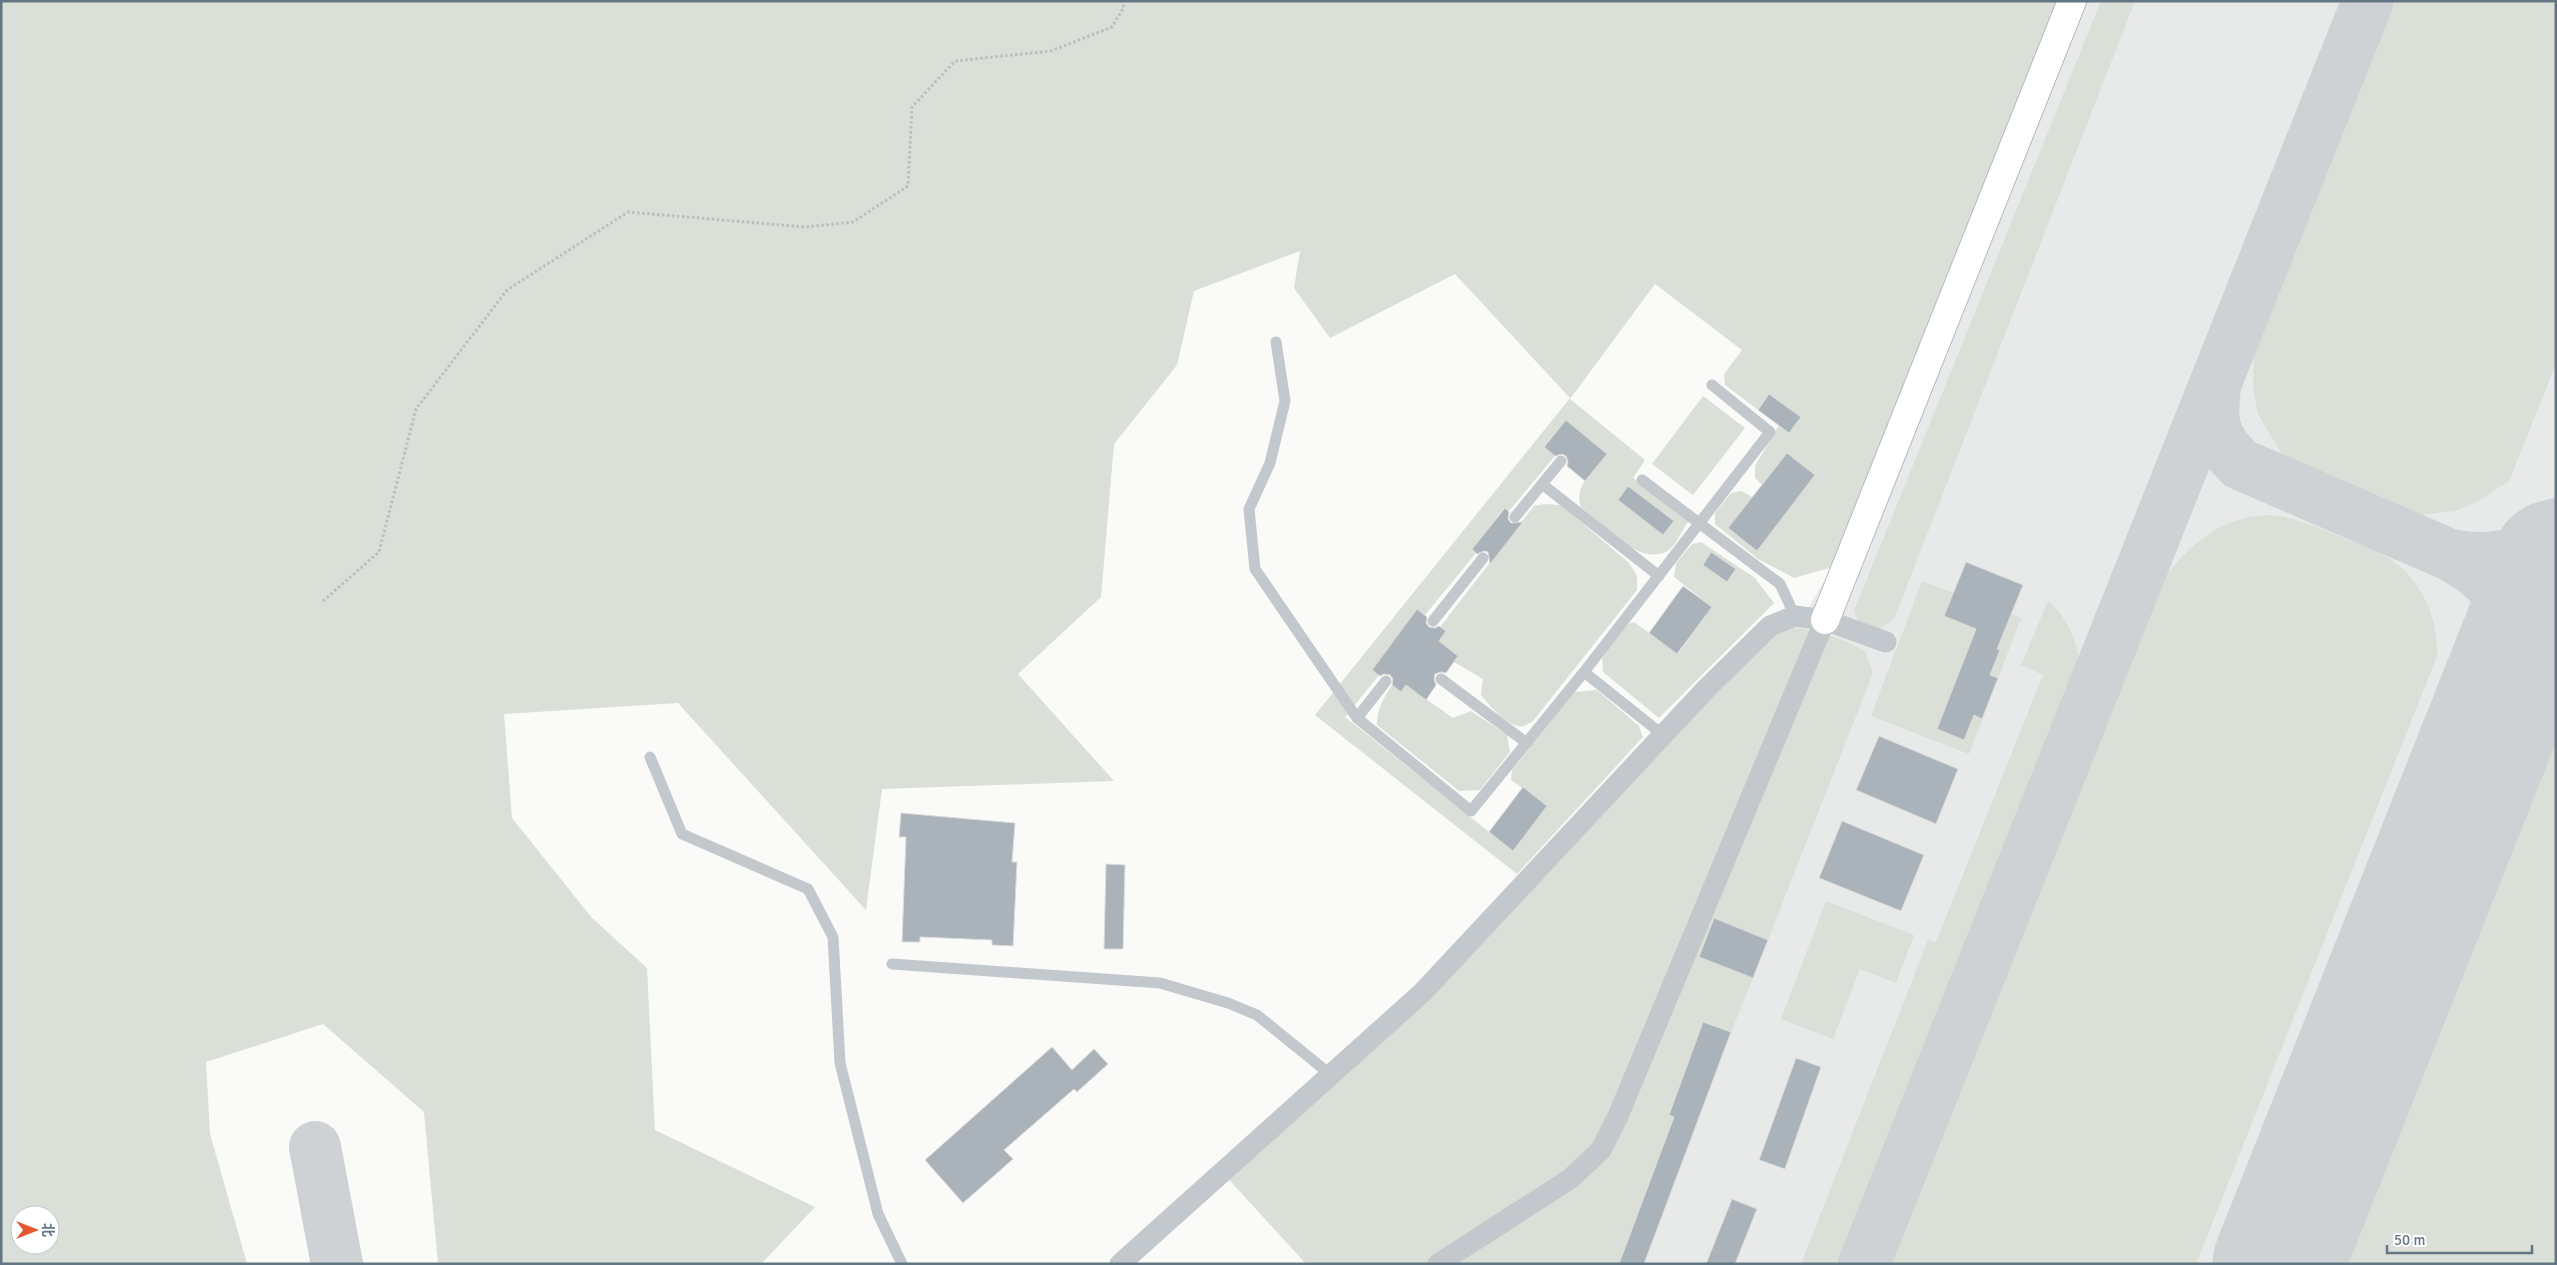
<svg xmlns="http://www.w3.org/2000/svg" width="2557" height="1265" font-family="Signika,'Noto Sans SC',sans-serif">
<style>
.built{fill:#e8e9e9}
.green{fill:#dadfd7;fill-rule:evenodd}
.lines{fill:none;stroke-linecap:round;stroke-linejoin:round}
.taxiway{stroke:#ced2d4;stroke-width:52}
.runway{stroke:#ced2d4;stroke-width:131}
.building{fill:#aab3b9;stroke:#dcdcda}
.secondary-casing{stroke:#b3babf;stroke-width:30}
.path{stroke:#bbbfc2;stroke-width:3;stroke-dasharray:2.5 2.5;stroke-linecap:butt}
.lane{stroke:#c3c8cc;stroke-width:11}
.street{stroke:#c3c8cc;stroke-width:21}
.secondary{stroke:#fff;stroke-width:28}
</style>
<rect width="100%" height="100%" fill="#fafaf8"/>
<!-- built -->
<path class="built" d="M2060 1H2556V1264H1423L1833 566Z"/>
<!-- green -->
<path class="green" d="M1 1H2060L1833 567 1794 578 1758 559 1715 524V513L1731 493 1742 491 1752 497 1756 549 1815 475 1787 453 1762 485 1755 478V466L1779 425 1801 417 1769 394 1758 410 1725 385 1724 374 1742 350 1655 284 1570 399 1645 460 1633 478 1689 521C1682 529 1677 544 1669 550 1641 569 1602 524 1581 507 1573 486 1595 468 1607 454L1566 420 1544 446 1555 456 1509 511 1504 508 1472 549 1476 553 1425 615 1417 609 1372 670 1379 675 1345 717 1513 851 1547 806 1511 780 1512 770 1574 692 1597 690 1639 726 1643 737 1517 874 1315 715 1570 398 1455 274 1330 338 1294 288 1300 251 1194 291 1177 365 1114 444 1101 597 1018 674 1114 781 882 789 866 910 678 703 504 714 512 818 592 918 647 968 655 1130 815 1207 761 1264H438L424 1112 323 1024 206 1062 210 1134 247 1264H1ZM20 1215H50V1245H20Z
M2101 1H2135L1894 619 1878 630 1859 622 1854 611Z
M2396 1H2556V364L2509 481 2475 503 2455 511 2411 516 2392 512 2304 474 2284 458 2258 414 2253 387 2254 356Z
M1703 396 1745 428 1693 495 1652 464Z
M1544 504 1561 505 1629 563 1637 576V590L1533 721C1529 724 1524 727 1519 726 1505 724 1489 705 1481 695L1483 679 1454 662 1458 656 1439 641 1446 631 1440 627 1534 506Z
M2271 515C2297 518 2319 528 2343 538 2357 544 2376 549 2389 558 2421 579 2439 618 2437 656L2196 1264H1890L2166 575C2195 540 2223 516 2271 515Z
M1701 542 1755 578 1774 603 1659 718 1603 672 1602 656 1628 624 1634 622 1678 654 1712 607 1674 577 1676 563 1692 544Z
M1922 581 2021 618 1969 754 1871 716Z
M2048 601C2071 620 2077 646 2082 674L1845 1264H1801L1928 940 1936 942 2043 675 2021 665Z
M1770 626C1805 626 1834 634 1865 651L1873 673 1768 940 1714 918 1699 957 1753 978 1731 1032 1703 1022 1669 1114 1697 1125 1690 1142 1668 1134 1619 1264H1306L1222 1172 1423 992Z
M1392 685 1401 692 1406 685 1453 718 1471 711 1507 735 1510 752 1480 790 1459 791 1377 725C1377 709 1383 699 1392 685Z
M2556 727V1264H2339Z
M1826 901 1914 935 1896 983 1860 969 1833 1039 1781 1019Z"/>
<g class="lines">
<!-- taxiway -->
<path class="taxiway" d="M2215 386C2211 423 2212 437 2240 464L2450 555C2489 562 2530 559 2556 524
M2450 555C2520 592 2504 622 2506 691
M315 1147 337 1264
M1864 1264 2368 1"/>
<!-- runway -->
<path class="runway" d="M2278 1264 2556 565"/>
</g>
<!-- building -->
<path class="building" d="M1769 394 1801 417 1789 433 1758 410Z
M1566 420 1607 454 1585 481 1567 466 1568 462 1566 456 1562 454 1555 456 1544 447Z
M1787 453 1815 475 1757 551 1728 528Z
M1628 486 1674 521 1663 535 1618 500Z
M1505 508 1509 512 1508 519 1511 523 1523 522 1490 564 1488 552 1484 551 1477 554 1472 549Z
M1711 552 1736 569 1727 582 1703 565Z
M1966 562 2023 585 1997 649 2000 650 1990 675 1998 678 1982 719 1974 715 1964 740 1937 729 1976 629 1944 616Z
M1683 586 1712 607 1677 654 1649 633Z
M1417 609 1427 617 1426 623 1429 627 1435 628 1439 626 1446 631 1439 641 1458 656 1446 673 1441 672 1435 674 1434 679 1436 685 1426 700 1406 685 1401 692 1392 685 1393 679 1390 675 1384 674 1380 676 1372 670Z
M1879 736 1958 769 1936 824 1856 790Z
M1523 787 1547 806 1513 851 1489 832Z
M901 813 1015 823 1012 862H1017L1013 946 992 945V940L920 937V942H902L906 837H899Z
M1842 821 1924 855 1901 911 1819 878Z
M1106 864 1125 865 1123 949H1104Z
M1714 918 1768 940 1753 978 1699 957Z
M1703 1022 1731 1032 1644 1264H1619L1674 1117 1669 1115Z
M1052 1047 1072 1070 1094 1049 1108 1064 1077 1092 1074 1089 1004 1150 1013 1159 963 1203 925 1160Z
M1796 1058 1821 1067 1785 1169 1759 1160Z
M1732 1199 1757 1209 1735 1264H1706Z"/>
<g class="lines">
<!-- secondary casing -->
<g class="secondary-casing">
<path id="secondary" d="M1825 620 2072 1"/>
</g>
<!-- path -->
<path class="path" d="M323 601 379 552 416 409 507 290 628 212 805 227 853 222 908 186 912 107 955 61 1051 51 1112 27 1124 7 1122 1"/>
<!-- lane -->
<path class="lane" d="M1276 342 1285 401 1270 463 1249 509 1255 569 1357 718
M1642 480 1780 584 1795 616
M1542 484 1659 576
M1515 517 1561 461
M1433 621 1483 558
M1584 672 1663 735
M1441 679 1527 743
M1386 681 1357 718 1471 811 1584 672 1770 432 1712 385
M650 757 682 834 808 889 833 937 840 1063 878 1214 902 1264
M892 964 1160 983 1228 1003 1257 1015 1331 1075"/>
<!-- street -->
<path class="street" d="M1120 1264 1423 992 1706 689 1770 626 1795 616 1825 620 1886 642
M1438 1264 1570 1179 1601 1150 1618 1116 1825 620"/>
<!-- secondary -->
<use href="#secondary" class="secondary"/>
</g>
<!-- border -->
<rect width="2557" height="1265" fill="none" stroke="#657683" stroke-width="5"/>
<!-- north arrow -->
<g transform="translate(35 1230) rotate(90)"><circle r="24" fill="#ffffff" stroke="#c1c8cd"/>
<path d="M0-4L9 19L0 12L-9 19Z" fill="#e4572e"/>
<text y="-8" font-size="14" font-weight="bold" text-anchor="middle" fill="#657683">北</text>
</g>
<!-- scale -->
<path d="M2387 1245v8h145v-8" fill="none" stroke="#657683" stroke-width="2.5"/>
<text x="2394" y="1245" font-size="15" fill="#657683" stroke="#ffffff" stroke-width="4" paint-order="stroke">50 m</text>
</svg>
